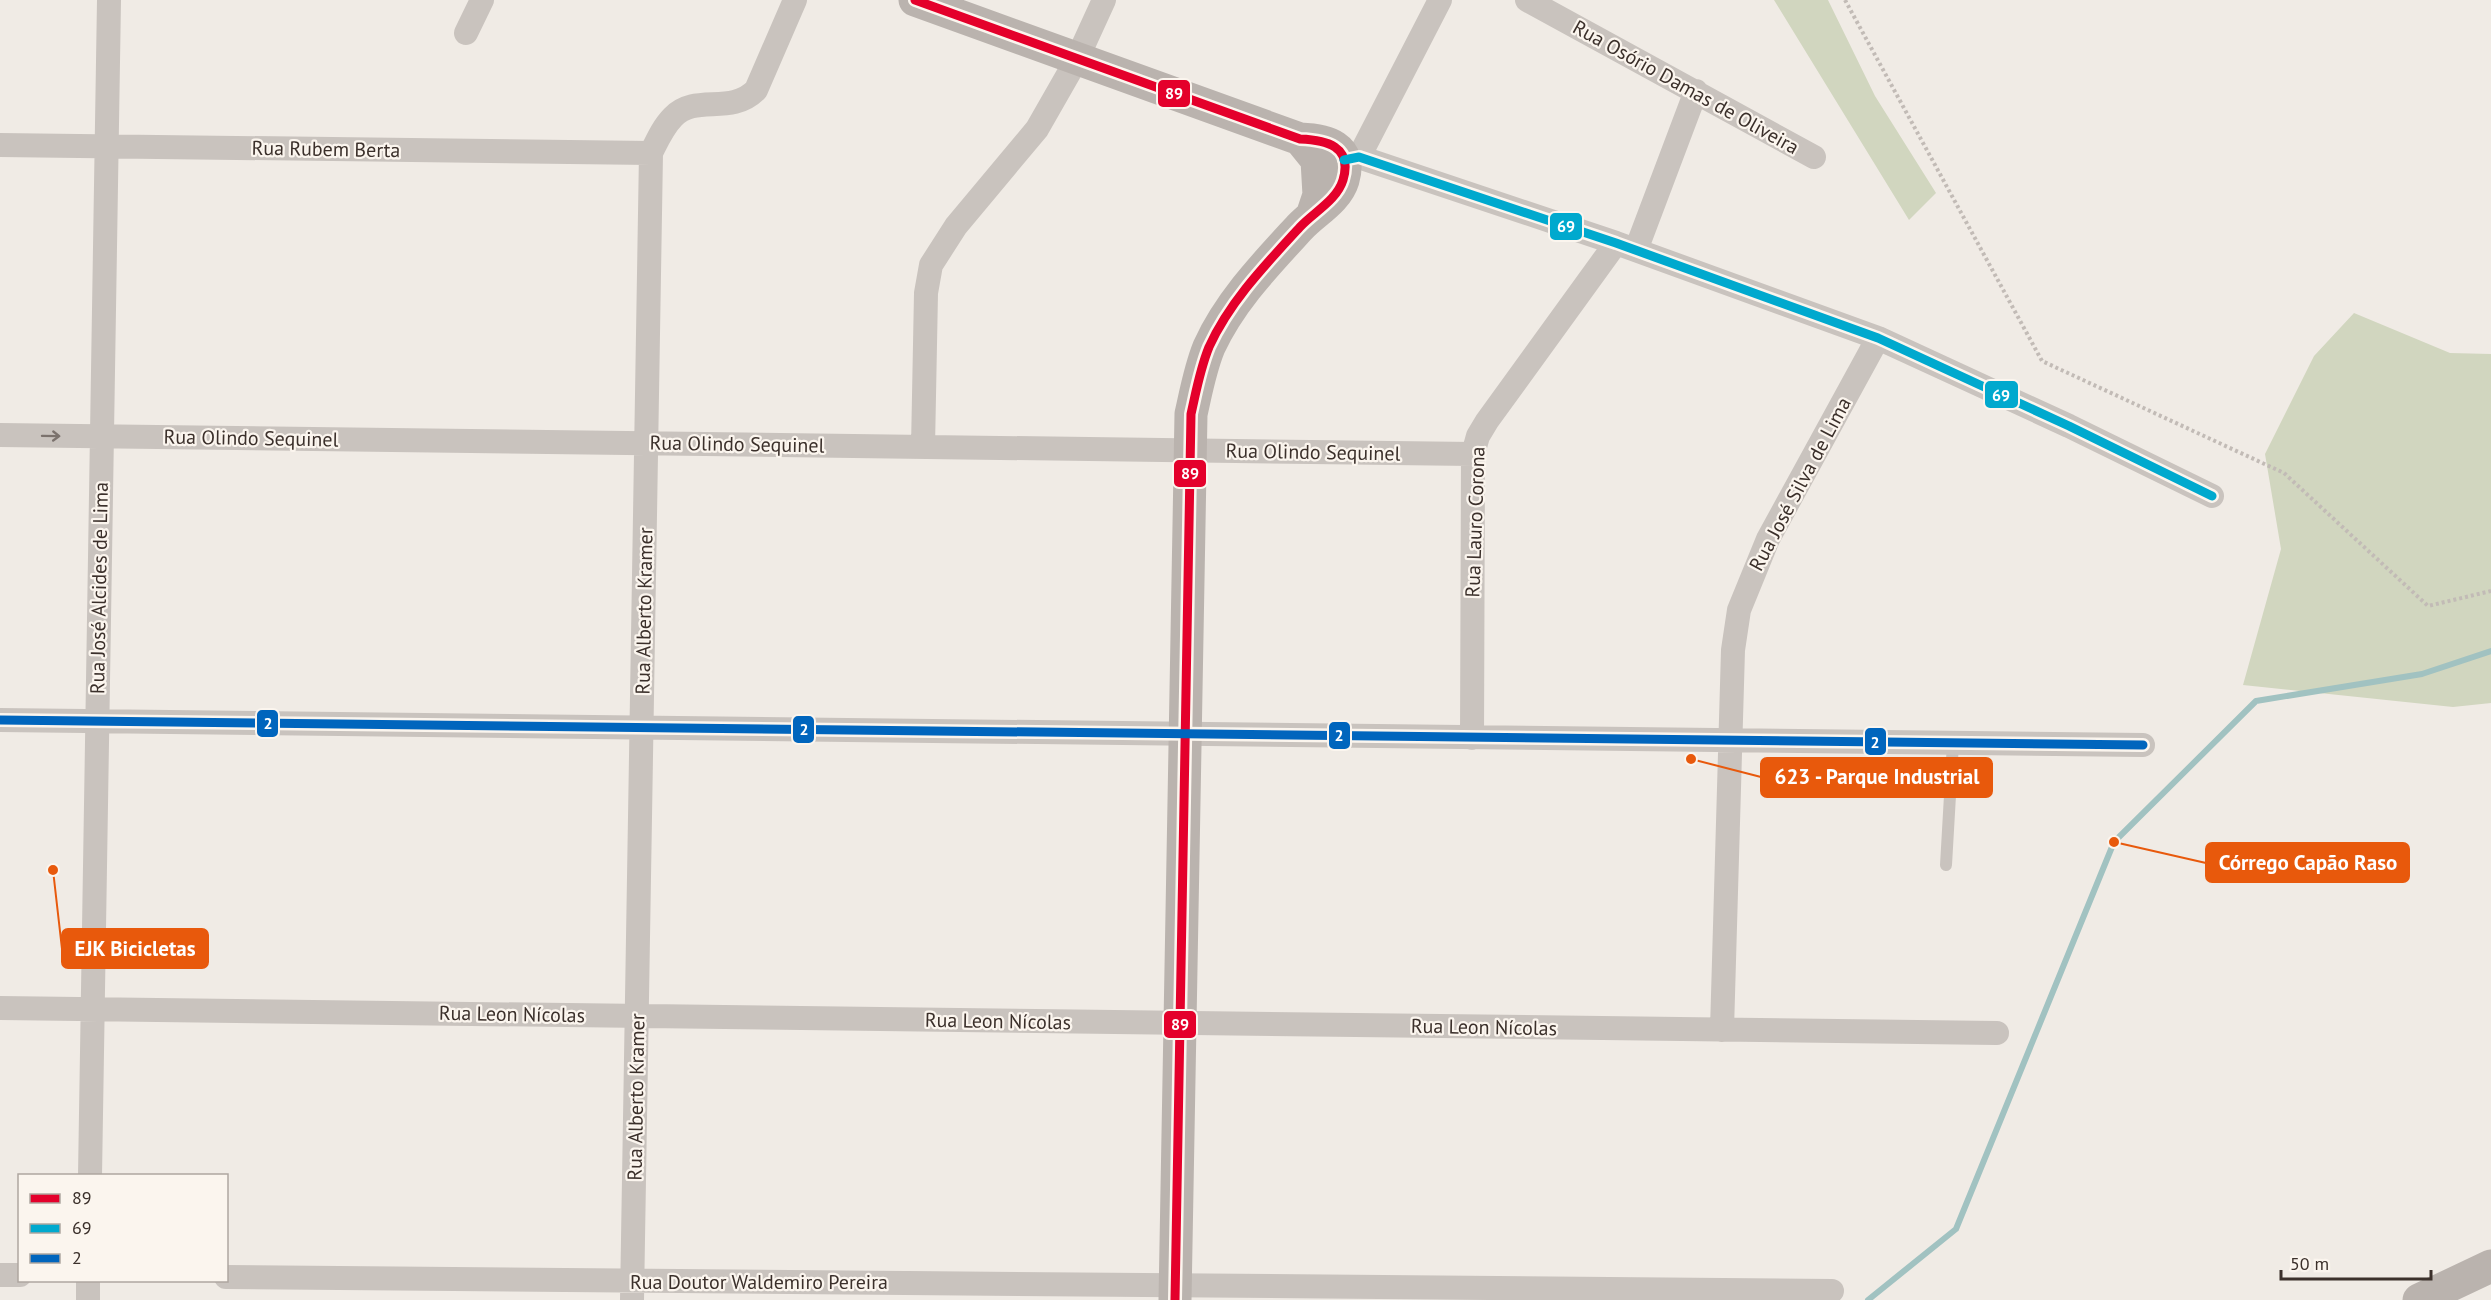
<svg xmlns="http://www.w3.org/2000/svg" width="2491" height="1300" font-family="'PT Sans',sans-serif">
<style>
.green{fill:#d1d6bf}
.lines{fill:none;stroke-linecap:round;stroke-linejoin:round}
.stream{stroke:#a1c2c1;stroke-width:6}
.path{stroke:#c2bbb6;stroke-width:4;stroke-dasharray:3 3;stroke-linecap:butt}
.lane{stroke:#c9c3be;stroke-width:12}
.street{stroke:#c9c3be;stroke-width:24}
.secondary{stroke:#bab3ae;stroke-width:33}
.bus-1-casing{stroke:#fbf5ee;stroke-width:14}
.bus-2-casing{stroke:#fbf5ee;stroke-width:14}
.bus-3-casing{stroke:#fbf5ee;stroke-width:14}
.bus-1{stroke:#e4002b;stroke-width:9}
.bus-2{stroke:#00a9ce;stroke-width:9}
.bus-3{stroke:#0065bd;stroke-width:9}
.oneway{stroke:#7b726d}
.labels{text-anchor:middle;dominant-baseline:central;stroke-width:4.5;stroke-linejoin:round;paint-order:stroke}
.street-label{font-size:20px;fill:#3b302b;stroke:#fbf5ee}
.leader{fill:none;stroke:#e8590c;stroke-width:2}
.callout-dot{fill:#e8590c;stroke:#fbf5ee;stroke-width:2}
.callout{fill:#e8590c;stroke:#e8590c;stroke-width:2}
.callout-label{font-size:21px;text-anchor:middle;font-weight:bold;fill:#fff}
.line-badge{stroke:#fbf5ee;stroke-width:2}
.badge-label{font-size:16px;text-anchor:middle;font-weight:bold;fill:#fff}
</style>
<rect width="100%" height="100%" fill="#f0ebe5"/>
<!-- green -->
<path class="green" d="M1774 0H1828L1875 96 1936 193 1909 220Z
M2354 313 2450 353 2491 354V703L2453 707 2243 685 2281 549 2265 454 2314 356Z"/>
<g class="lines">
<!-- stream -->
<path class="stream" d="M1868 1300 1956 1229 2114 842 2256 701 2422 674 2491 651"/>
<!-- path -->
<path class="path" d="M1845 0 2042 361 2284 473 2428 606 2491 591"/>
<!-- lane -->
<path class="lane" d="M1946 865 1953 743"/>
<!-- street -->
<path class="street" d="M1527 0 1814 157
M466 33 482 0
M0 145 651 153
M1359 157 1440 0
M1344 160 1359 157 1616 243 1878 338 2069 426 2212 496
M1636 250 1696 91
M0 435 1473 454
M923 447 926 293 931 265 956 226 1037 129 1077 59 1104 0
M0 720 2143 745
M1472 738 1473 454 1478 436 1487 421 1616 243
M0 1008 1997 1033
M1722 1030 1733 650 1739 610 1768 539 1878 338
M90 1176 109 0
M0 1275H20
M226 1277 1832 1291
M88 1300V1280
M632 1300 651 153C657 141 663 127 673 117 696 93 730 116 756 90L795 0"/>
<!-- secondary -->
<path class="secondary" d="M915 0 1300 139C1326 140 1353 146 1343 180 1337 200 1314 212 1300 227 1266 264 1230 301 1209 347 1200 369 1196 392 1191 414L1175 1300
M1300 139 1317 160 1319 195 1313 213
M2419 1300 2491 1266"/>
<!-- bus-1 casing -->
<g class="bus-1-casing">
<path id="bus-1" d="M915 0 1300 139C1326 140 1353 146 1343 180 1337 200 1314 212 1300 227 1266 264 1230 301 1209 347 1200 369 1196 392 1191 414L1175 1300"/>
</g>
<!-- bus-2 casing -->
<g class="bus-2-casing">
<path id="bus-2" d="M1344 160 1359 157 1616 243 1878 338 2069 426 2212 496"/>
</g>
<!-- bus-3 casing -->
<g class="bus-3-casing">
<path id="bus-3" d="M0 720 2143 745"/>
</g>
<!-- bus-1 -->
<use href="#bus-1" class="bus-1"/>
<!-- bus-2 -->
<use href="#bus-2" class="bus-2"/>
<!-- bus-3 -->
<use href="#bus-3" class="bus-3"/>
</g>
<!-- one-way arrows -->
<defs><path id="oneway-shaft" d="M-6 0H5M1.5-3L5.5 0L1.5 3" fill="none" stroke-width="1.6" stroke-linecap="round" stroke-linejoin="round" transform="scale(1.5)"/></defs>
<use class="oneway" href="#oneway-shaft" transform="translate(51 436) rotate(1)"/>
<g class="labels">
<!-- street labels -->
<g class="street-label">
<text transform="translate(1686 87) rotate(29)">Rua Osório Damas de Oliveira</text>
<text transform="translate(326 149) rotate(1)">Rua Rubem Berta</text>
<text transform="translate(251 438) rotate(1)">Rua Olindo Sequinel</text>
<text transform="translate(737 444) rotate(1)">Rua Olindo Sequinel</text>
<text transform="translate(1313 452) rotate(1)">Rua Olindo Sequinel</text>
<text transform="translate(1800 484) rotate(-62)">Rua José Silva de Lima</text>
<text transform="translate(1475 522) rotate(-88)">Rua Lauro Corona</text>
<text transform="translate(99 588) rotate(-89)">Rua José Alcides de Lima</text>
<text transform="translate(644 611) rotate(-89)">Rua Alberto Kramer</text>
<text transform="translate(512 1014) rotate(1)">Rua Leon Nícolas</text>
<text transform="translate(998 1021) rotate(1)">Rua Leon Nícolas</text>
<text transform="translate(1484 1027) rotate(1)">Rua Leon Nícolas</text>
<text transform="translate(636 1097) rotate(-89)">Rua Alberto Kramer</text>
<text x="759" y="1282">Rua Doutor Waldemiro Pereira</text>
</g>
</g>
<!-- callouts -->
<path class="leader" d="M1691 759L1761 777M2114 842L2206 863M53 870L62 949"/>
<g class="callout-dot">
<circle cx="1691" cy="759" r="6"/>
<circle cx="2114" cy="842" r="6"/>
<circle cx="53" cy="870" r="6"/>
</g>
<g class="callout">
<rect x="1761" y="758" width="231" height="39" rx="6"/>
<rect x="2206" y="843" width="203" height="39" rx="6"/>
<rect x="62" y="929" width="146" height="39" rx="6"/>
</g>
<g class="callout-label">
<text x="1877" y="784">623 - Parque Industrial</text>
<text x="2308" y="870">Córrego Capão Raso</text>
<text x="135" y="956">EJK Bicicletas</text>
</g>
<g class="line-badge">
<rect x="1157" y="79" width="34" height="29" rx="6" fill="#e4002b"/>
<rect x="1549" y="212" width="34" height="29" rx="6" fill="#00a9ce"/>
<rect x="1984" y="380" width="35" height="29" rx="6" fill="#00a9ce"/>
<rect x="1173" y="459" width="34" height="29" rx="6" fill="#e4002b"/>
<rect x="256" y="709" width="23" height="29" rx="6" fill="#0065bd"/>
<rect x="792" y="715" width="23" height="29" rx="6" fill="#0065bd"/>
<rect x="1328" y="721" width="23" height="29" rx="6" fill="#0065bd"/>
<rect x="1864" y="727" width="23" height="29" rx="6" fill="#0065bd"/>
<rect x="1163" y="1010" width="34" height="29" rx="6" fill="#e4002b"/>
</g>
<g class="badge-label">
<text x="1174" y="99">89</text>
<text x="1566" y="232">69</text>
<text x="2001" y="401">69</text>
<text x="1190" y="479">89</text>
<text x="268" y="729">2</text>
<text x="804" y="735">2</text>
<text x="1339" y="741">2</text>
<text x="1875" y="748">2</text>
<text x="1180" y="1030">89</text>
</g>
<!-- legend -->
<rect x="18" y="1174" width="210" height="108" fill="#fbf5ee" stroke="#aea6a0" stroke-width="1.5"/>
<rect x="30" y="1194" width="30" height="9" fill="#e4002b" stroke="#aea6a0" stroke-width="1.5"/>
<text x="72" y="1204" font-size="18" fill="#3b302b">89</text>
<rect x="30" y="1224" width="30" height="9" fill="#00a9ce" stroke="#aea6a0" stroke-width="1.5"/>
<text x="72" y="1234" font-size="18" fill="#3b302b">69</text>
<rect x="30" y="1254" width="30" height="9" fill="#0065bd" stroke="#aea6a0" stroke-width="1.5"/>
<text x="72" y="1264" font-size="18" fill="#3b302b">2</text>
<!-- scale -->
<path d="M2281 1270v9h150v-9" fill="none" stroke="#3b302b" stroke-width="3"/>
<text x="2290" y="1270" font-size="18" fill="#3b302b" stroke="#fbf5ee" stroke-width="4.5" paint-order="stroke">50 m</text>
</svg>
